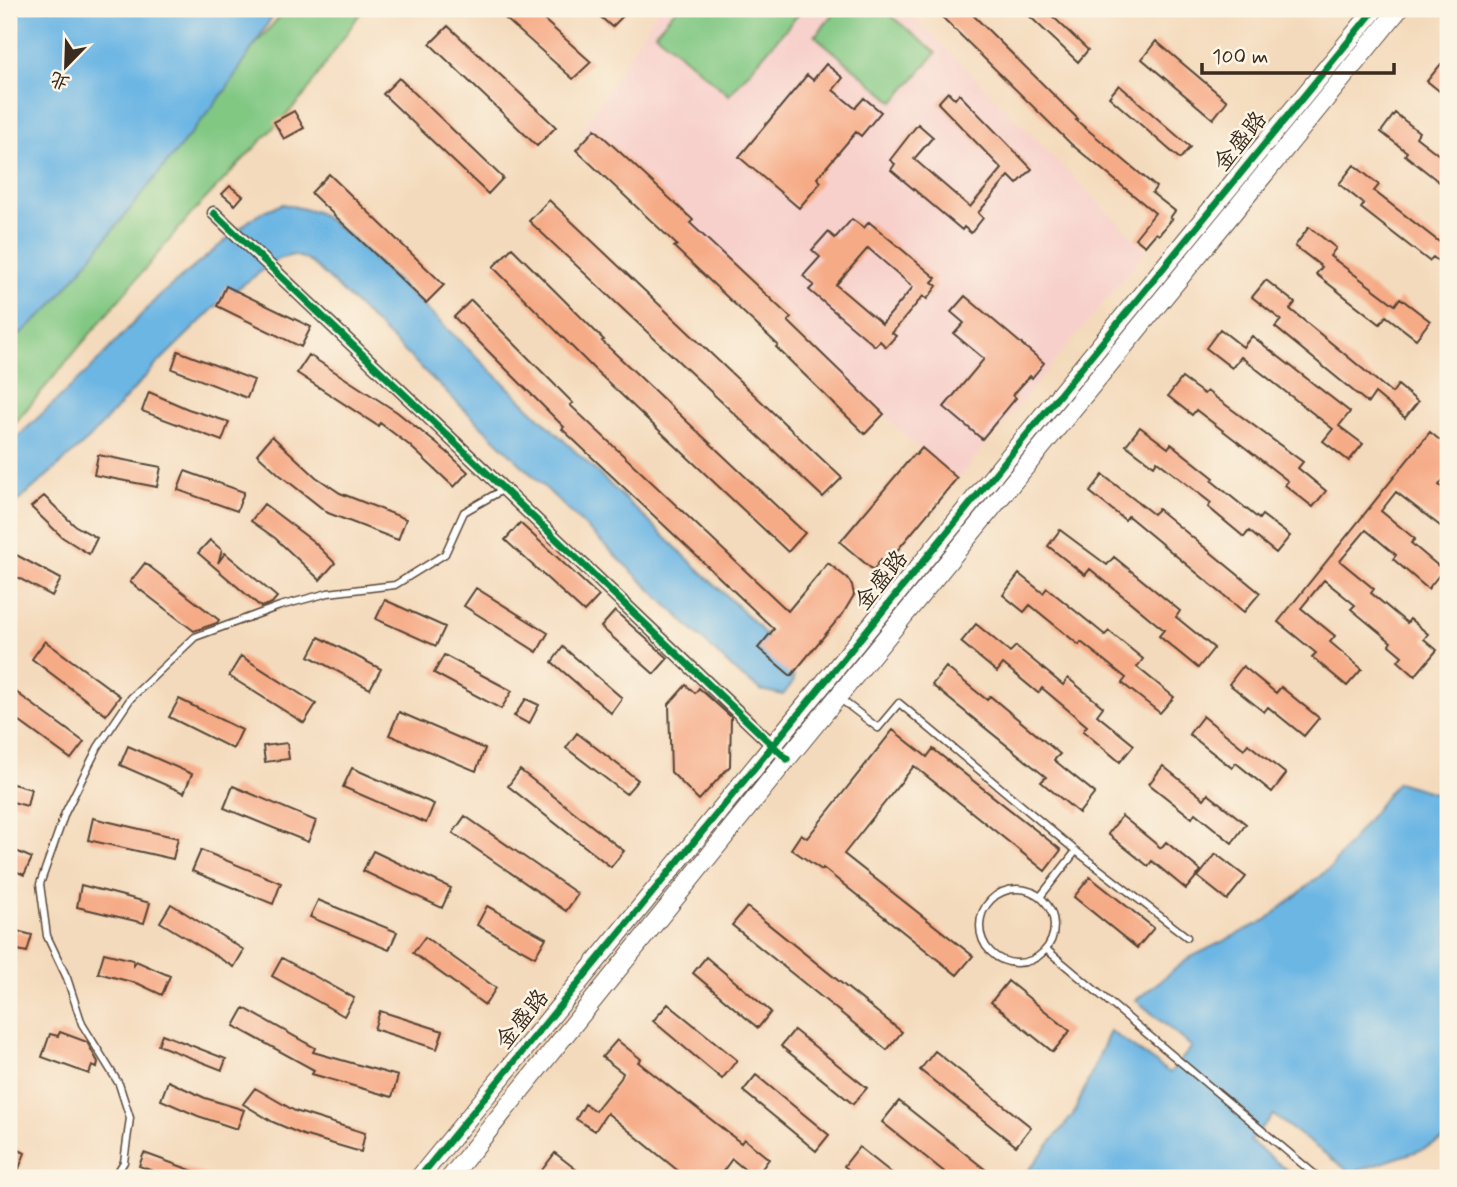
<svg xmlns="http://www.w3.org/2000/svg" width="1457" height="1187" font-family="Mynerve,'LXGW WenKai TC',sans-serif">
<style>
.built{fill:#f7d0cb}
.green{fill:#81c883;stroke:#5e7950;stroke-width:2}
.water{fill:#6cb6e4;stroke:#547081;stroke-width:2}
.building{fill:#f6ab87;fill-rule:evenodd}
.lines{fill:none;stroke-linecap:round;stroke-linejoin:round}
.lane-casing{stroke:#574436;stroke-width:9}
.street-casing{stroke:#574436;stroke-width:15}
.secondary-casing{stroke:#574436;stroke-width:20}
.lane{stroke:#fff;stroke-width:6}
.street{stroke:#fff;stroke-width:12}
.secondary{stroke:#fff;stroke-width:18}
.cycleway-casing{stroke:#fcf5e5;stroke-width:11}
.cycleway{stroke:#00873e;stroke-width:7}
.labels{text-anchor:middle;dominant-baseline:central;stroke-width:5;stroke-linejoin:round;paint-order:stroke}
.street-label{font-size:23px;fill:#3b2a1e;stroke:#fcf5e5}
</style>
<rect width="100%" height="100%" fill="#fcf5e5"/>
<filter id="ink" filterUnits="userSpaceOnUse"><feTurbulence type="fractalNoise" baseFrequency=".0143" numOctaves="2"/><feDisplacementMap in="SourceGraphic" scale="14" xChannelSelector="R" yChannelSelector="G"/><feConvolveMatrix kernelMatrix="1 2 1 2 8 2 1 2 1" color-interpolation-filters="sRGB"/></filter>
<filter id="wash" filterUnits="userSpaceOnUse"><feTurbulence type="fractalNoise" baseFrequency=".00686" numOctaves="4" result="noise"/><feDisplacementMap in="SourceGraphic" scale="28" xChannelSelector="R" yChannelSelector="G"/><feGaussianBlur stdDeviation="1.57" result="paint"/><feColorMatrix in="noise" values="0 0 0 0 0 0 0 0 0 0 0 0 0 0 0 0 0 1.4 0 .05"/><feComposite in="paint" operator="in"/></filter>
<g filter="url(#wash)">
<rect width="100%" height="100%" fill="#f4dabc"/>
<!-- built -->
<path class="built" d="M658 9H907L1146 251 955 482 582 130Z"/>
<!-- green -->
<path class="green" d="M286 9H363L303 97 193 212 9 430V335L83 244Z
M676 9H803L729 95 655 33Z
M838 9H883L936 53 894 102 815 36Z"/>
<!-- water -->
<path class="water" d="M9 9H277L226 90 50 308 9 344Z
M283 204 317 212 351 237 759 627 793 674 794 681 783 695 761 690 737 673 319 269 306 259 293 255 278 259 222 300 154 367 89 439 9 509V445L91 368 158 297 250 220 266 210Z
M1397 782 1448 797V1138L1418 1151 1351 1173 1273 1115 1250 1141 1297 1178H1022L1073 1115 1110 1031 1170 1073 1192 1047 1136 1000 1189 958 1266 920 1331 867Z"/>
<g id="blocks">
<!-- building -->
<path class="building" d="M495 9H532L591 62 573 79Z
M592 9H630L612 27Z
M934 9H967L1078 119 1076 120 1156 187 1152 193 1175 211 1170 218 1172 219 1159 235 1156 233 1145 246 1135 238 1155 213 1071 144Z
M1022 9H1045L1088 50 1078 62Z
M448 26 556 127 537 146 430 44Z
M1156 41 1227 101 1213 119 1142 59Z
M826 64 843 78 833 90 855 108 864 98 881 112 861 136 856 132 817 178 821 182 799 208 739 157 807 75 813 80Z
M1441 64 1448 70V98L1427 81Z
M399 78 503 178 488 194 383 94Z
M1119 85 1190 147 1180 159 1109 97Z
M948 92 955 99 959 94 1032 169 1017 184 1009 176 978 213 983 218 971 233 964 227 962 230 891 170 895 164 890 160 918 124 933 137 914 159 970 207 1002 169 938 103Z
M294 111 304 128 284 139 274 122Z
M1395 113 1419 132 1416 137 1448 162V189L1405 155 1407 152 1381 132Z
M595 129 693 220 690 223 791 318 788 321 884 414 865 434 776 347 778 345 674 247 677 245 576 150Z
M1354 165 1379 185 1374 191 1442 244 1448 236V269L1433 257 1429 261 1361 208 1364 204 1339 184Z
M329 174 444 285 426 303 311 193Z
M230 186 243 196 235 205 222 194Z
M549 200 842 478 823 497 529 221Z
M852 219 864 228 869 222 936 278 932 282 937 286 927 299 923 296 892 333 896 336 886 347 880 341 875 346 809 290 814 285 803 276 820 257 812 250 828 232 835 238ZM868 248 913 287 882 324 836 285Z
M1309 227 1336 248 1330 256 1395 305 1400 298 1430 321 1416 339 1386 316 1380 324 1316 274 1322 267 1295 246Z
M512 248 604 340 602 341 805 533 788 552 593 368 493 267Z
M1266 280 1295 303 1290 309 1392 393 1398 385 1418 402 1405 418 1375 393 1368 403 1275 327 1281 320 1252 297Z
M226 286 311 327 301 347 217 306Z
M965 296 1044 363 1032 378 1030 376 1013 395 1016 398 982 439 944 407 984 359 954 334 964 323 951 312Z
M471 300 573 403 570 405 788 611 828 563 847 578 852 585 854 595 844 612 791 676 758 648 774 629 562 429 564 427 454 317Z
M1220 329 1243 347 1252 336 1350 412 1339 426 1363 444 1349 461 1323 441 1333 429 1241 357 1232 368 1206 348Z
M178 351 254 380 247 398 172 369Z
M309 355 397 412 447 452 468 472 454 487 409 445 380 423 378 426 297 373Z
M1182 378 1204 394 1207 391 1303 462 1298 468 1326 491 1313 507 1285 485 1288 481 1243 446 1196 410 1192 415 1168 396Z
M149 392 188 409 229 422 222 441 142 411Z
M1140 427 1168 448 1171 444 1214 478 1212 481 1259 519 1262 515 1290 536 1276 553 1249 531 1244 537 1208 507 1211 503 1157 461 1154 466 1126 445Z
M1430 432 1448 447V474L1439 485 1448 492V532L1396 492 1381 511 1415 539 1411 543 1443 570 1428 589 1393 559 1396 555 1366 530 1340 561 1374 589 1371 593 1407 623 1410 619 1428 634 1424 639 1437 650 1415 676 1398 661 1402 656 1389 645 1391 642 1351 609 1355 605 1324 580 1301 608 1335 636 1330 642 1362 669 1347 686 1312 657 1316 653 1278 622Z
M272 436 316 477 340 493 406 519 398 540 328 513 280 475 257 454Z
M922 448 957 478 886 564 881 560 873 570 840 542 914 454 916 455Z
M98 455 161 467 157 487 94 475Z
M185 471 244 492 237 511 178 490Z
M1103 475 1153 514 1158 509 1260 593 1244 612 1128 516 1125 520 1090 492Z
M44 496 74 525 97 538 89 554 62 537 31 507Z
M264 504 314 542 335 563 320 580 275 538 251 521Z
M520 523 599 596 584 612 505 540Z
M1060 530 1107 565 1114 557 1180 611 1176 617 1214 648 1198 668 1159 636 1164 630 1090 569 1085 575 1048 546Z
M210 540 222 550 218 563 225 553 277 597 272 603 261 607 198 553Z
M9 551 61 579 52 596 9 573Z
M145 563 219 620 217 623 194 631 130 582Z
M1019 574 1043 593 1047 588 1105 635 1109 631 1143 659 1137 667 1174 697 1160 713 1122 683 1126 678 1081 642 1079 645 1030 605 1024 612 1003 595Z
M476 588 548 633 537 652 464 606Z
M385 600 445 627 436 646 376 619Z
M615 611 668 658 654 674 601 627Z
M976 624 1010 652 1016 646 1063 685 1068 678 1103 707 1097 715 1134 745 1120 762 1083 731 1087 726 1042 688 1038 693 1003 664 997 672 961 642Z
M319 637 381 669 370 689 309 656Z
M45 641 120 696 106 715 32 659Z
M563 647 622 698 611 713 552 662Z
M444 655 512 691 501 709 434 673Z
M241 656 316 704 304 723 229 676Z
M1243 666 1276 693 1281 687 1319 718 1304 736 1268 707 1264 712 1229 684Z
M946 667 987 700 990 696 1060 754 1054 760 1095 793 1079 813 1041 782 1046 777 932 685Z
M686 685 695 693 699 688 731 717 730 766 699 800 671 772 669 704Z
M9 687 84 742 71 759 9 714Z
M179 699 242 730 233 749 169 717Z
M526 699 539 705 529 724 514 716Z
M399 712 485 749 476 771 389 735Z
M1203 716 1244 749 1248 744 1286 774 1272 792 1236 763 1232 768 1189 734Z
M893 730 927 757 933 749 1061 850 1045 871 914 766 844 854 973 956 957 975 823 868 822 870 791 849 801 834 807 838Z
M577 733 638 780 626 794 566 748Z
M287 743 289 759 265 762 263 746Z
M128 746 192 774 184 793 120 765Z
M1163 766 1204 799 1208 794 1246 824 1232 843 1195 813 1192 818 1149 784Z
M352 768 434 804 426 823 343 787Z
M520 770 624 851 611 867 508 786Z
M9 783 31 789 27 806 9 801Z
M233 786 316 821 308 842 224 808Z
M465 816 578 894 566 911 453 833Z
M1122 816 1161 848 1166 842 1201 871 1186 889 1152 861 1148 866 1108 834Z
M93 818 178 838 173 859 88 840Z
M9 848 32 858 24 875 9 868Z
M201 850 281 883 273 904 192 871Z
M373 851 451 888 442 908 363 871Z
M1216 854 1246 877 1227 900 1198 877Z
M1090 877 1154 928 1137 948 1074 897Z
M81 885 150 903 144 923 77 907Z
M318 900 397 932 389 950 310 917Z
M171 904 244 950 234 967 160 922Z
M487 906 546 938 535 957 477 925Z
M747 907 902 1032 887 1050 732 925Z
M9 929 32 935 27 952 9 948Z
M425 937 496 988 485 1005 413 953Z
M104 953 133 960V967L136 961 170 976 162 995 139 984 98 973Z
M706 957 771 1012 758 1028 693 973Z
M282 958 354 998 344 1016 272 976Z
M1008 981 1070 1031 1053 1052 991 1002Z
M668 1004 737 1060 722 1079 653 1021Z
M244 1008 315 1048 313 1052 398 1076 392 1097 312 1074 314 1070 234 1026Z
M380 1011 443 1031 437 1049 374 1029Z
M794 1030 867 1088 853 1104 781 1046Z
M60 1032 87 1042 98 1062 97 1068 92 1066 89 1074 42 1057 50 1034 58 1036Z
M162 1034 226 1059 222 1070 158 1045Z
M617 1040 641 1059 638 1062 741 1143 744 1139 769 1159 755 1178 732 1159 718 1178H687L607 1113 595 1131 576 1119 585 1104 595 1111 621 1078 623 1073 602 1057Z
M935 1051 1031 1127 1016 1146 920 1070Z
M756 1075 829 1135 816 1151 743 1091Z
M168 1081 205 1098 244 1110 237 1129 198 1116 161 1100Z
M255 1088 295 1111 365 1133 361 1152 303 1135 273 1122 243 1104Z
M899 1101 996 1178H952L882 1122Z
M9 1145 25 1153 18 1171 9 1167Z
M859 1147 898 1178H860L844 1166Z
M144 1153 210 1177V1178H172L139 1166Z
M555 1153 587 1178H552L542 1170Z"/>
</g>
</g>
<g filter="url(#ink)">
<use href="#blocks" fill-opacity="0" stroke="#574436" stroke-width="2"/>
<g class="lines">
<!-- lane casing -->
<g class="lane-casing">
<path id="lane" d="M839 698 878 728 899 703 1076 851 1187 937
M980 926a37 37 0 1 1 74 0a37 37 0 1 1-74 0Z
M1040 897 1076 851
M1047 950 1319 1178
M114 1178 124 1162 130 1118 119 1084 82 1024 67 978 47 936 40 884 65 813 98 747 131 698 195 637 280 606 328 593 395 585 445 554 464 512 504 489"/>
</g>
<!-- street casing -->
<g class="street-casing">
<path id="street" d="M214 213 787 759"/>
</g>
<!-- secondary casing -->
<g class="secondary-casing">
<path id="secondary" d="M419 1178 1375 9
M450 1178 787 759 1399 9"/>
</g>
<!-- lane -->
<use href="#lane" class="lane"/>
<!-- street -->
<use href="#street" class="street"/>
<!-- secondary -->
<use href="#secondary" class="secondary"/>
<!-- cycleway casing -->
<g class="cycleway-casing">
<path id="cycleway" d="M214 213 787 759
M419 1178 1375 9"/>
</g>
<!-- cycleway -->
<use href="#cycleway" class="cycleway"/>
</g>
</g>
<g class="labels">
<!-- street labels -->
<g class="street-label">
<text transform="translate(1241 142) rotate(-51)">金盛路</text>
<text transform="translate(882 581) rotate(-51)">金盛路</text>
<text transform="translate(523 1020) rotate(-51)">金盛路</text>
</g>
</g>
<!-- margin -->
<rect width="1457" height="1187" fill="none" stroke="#fcf5e5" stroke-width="35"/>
<!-- north arrow -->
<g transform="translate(66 66) rotate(203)" stroke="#fcf5e5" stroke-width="5" paint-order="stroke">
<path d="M0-5L12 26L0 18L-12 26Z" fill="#3b2a1e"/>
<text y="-10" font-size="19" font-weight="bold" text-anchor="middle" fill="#3b2a1e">北</text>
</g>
<!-- scale -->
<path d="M1202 63v10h192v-10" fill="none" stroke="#3b2a1e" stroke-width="3.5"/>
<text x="1212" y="63" font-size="21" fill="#3b2a1e" stroke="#fcf5e5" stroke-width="5" paint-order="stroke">100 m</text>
</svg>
